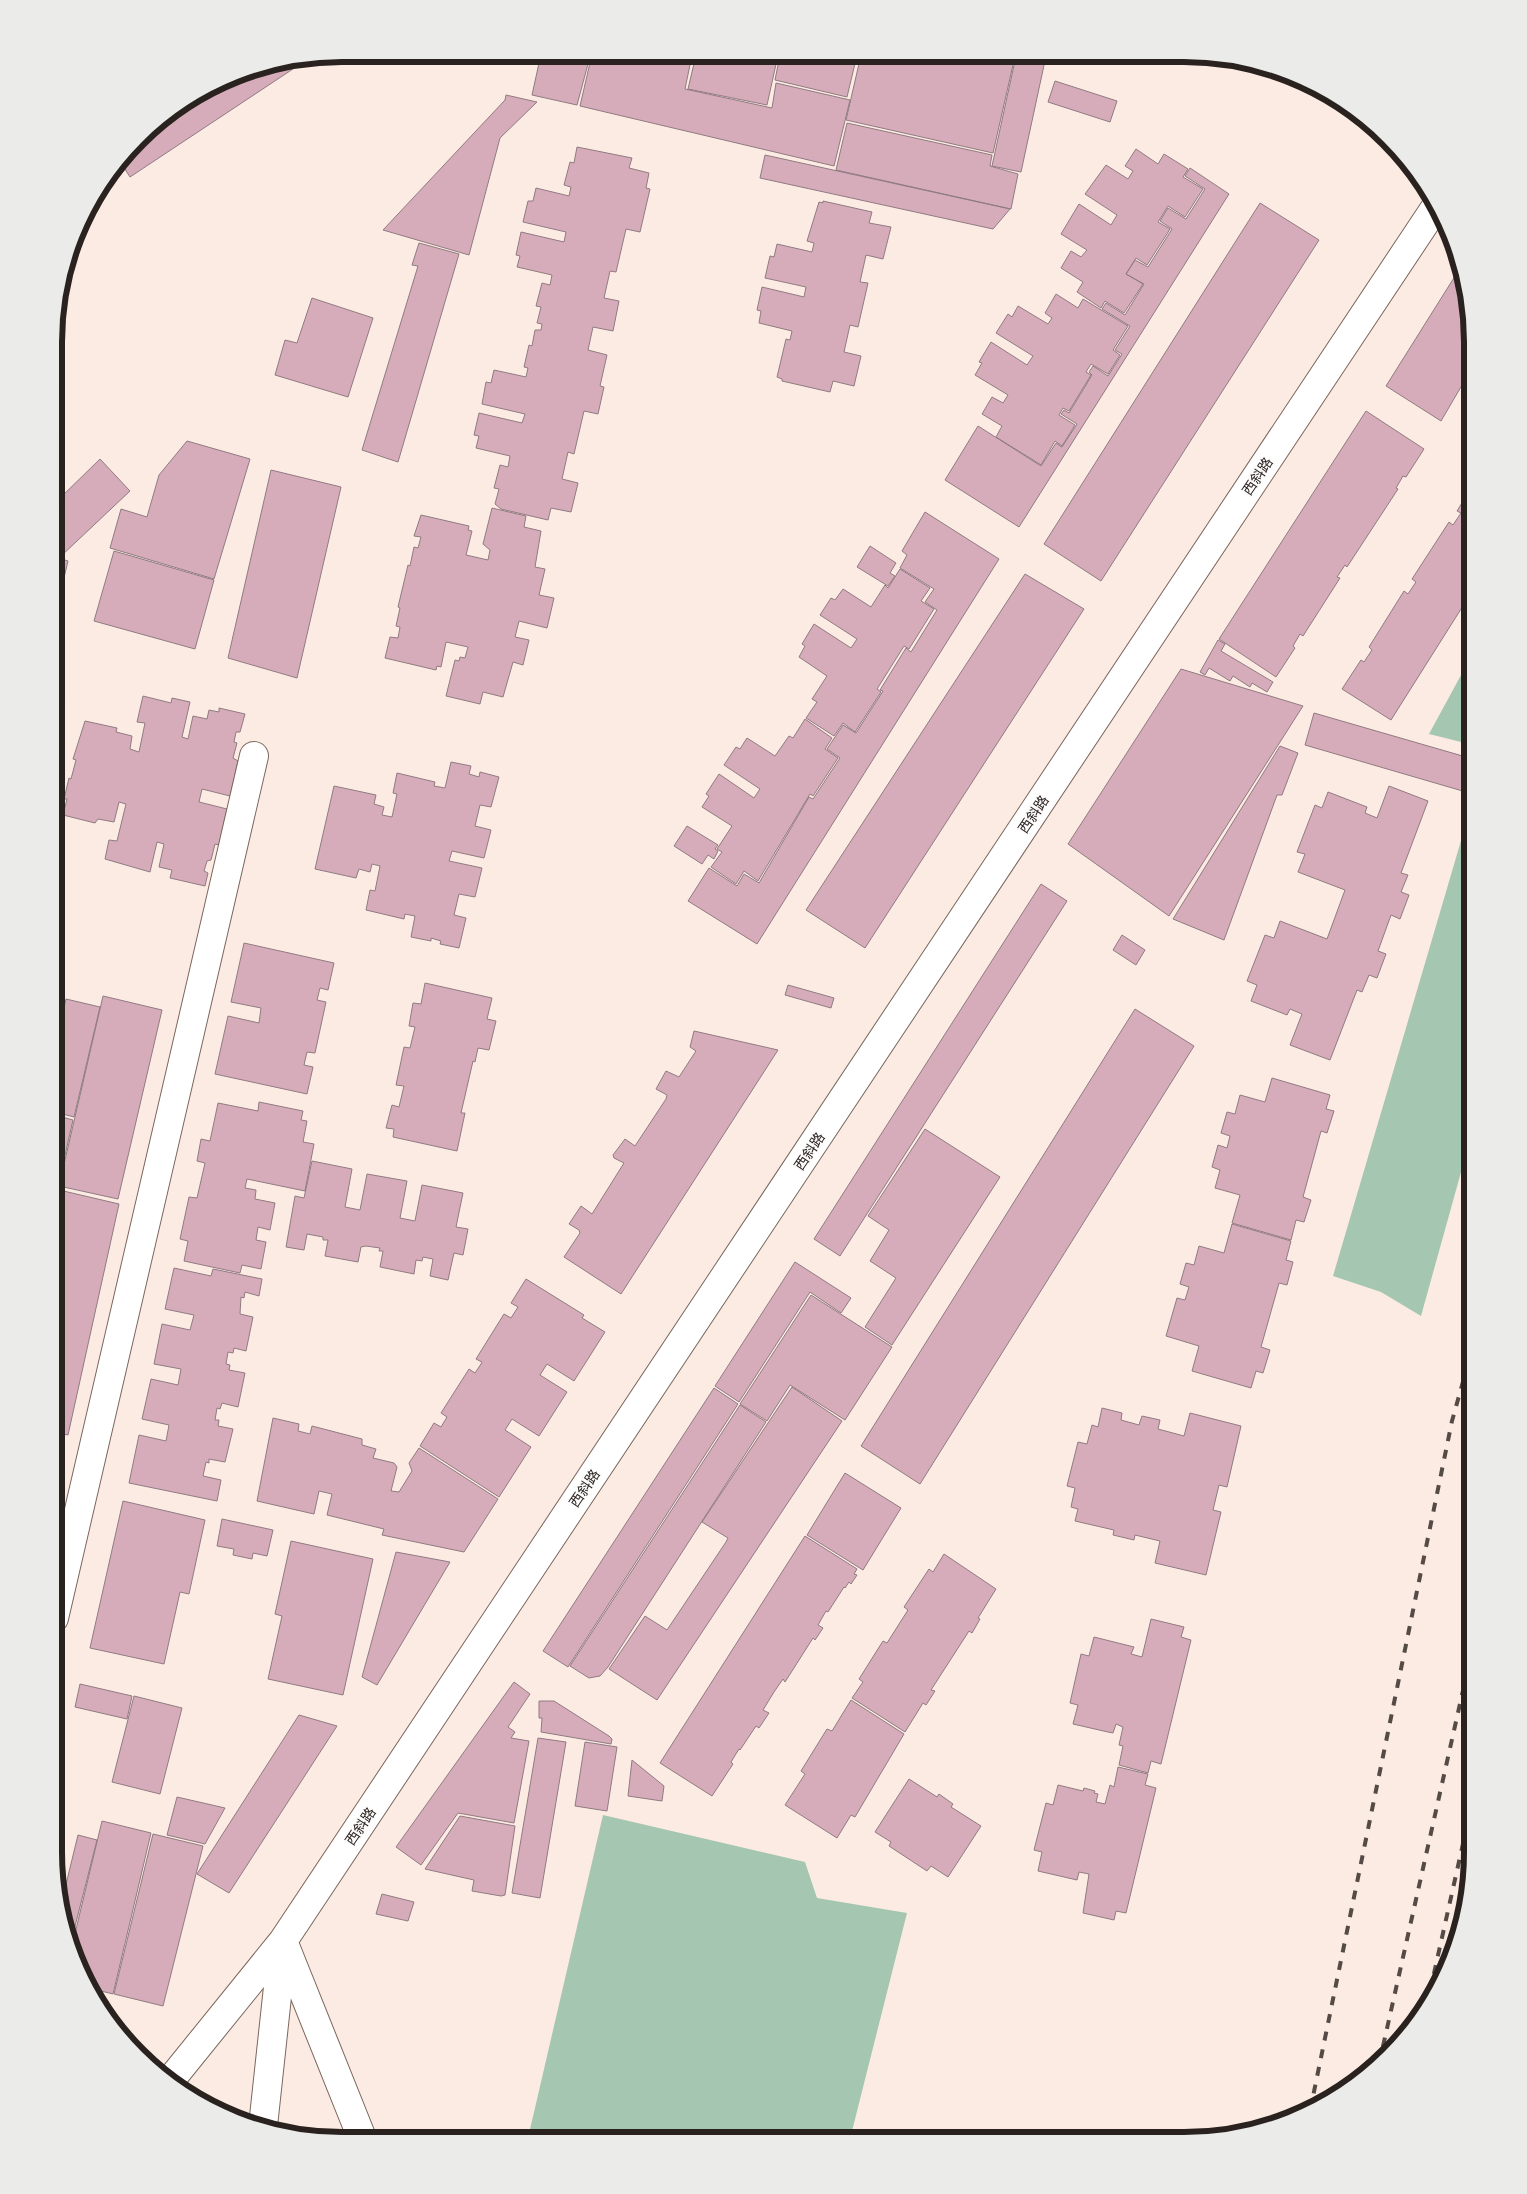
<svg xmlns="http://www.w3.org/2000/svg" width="1527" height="2194" font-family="Inter,'Noto Sans SC',sans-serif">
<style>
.green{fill:#a5c6b1}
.building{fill:#d6acbb;stroke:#907b82}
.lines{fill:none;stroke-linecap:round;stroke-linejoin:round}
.street-casing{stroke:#7a675e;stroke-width:30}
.secondary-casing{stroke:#7a675e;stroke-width:30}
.street{stroke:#fff;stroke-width:28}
.secondary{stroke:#fff;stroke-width:28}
.rail{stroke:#544a46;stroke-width:4;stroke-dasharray:9 9;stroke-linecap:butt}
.labels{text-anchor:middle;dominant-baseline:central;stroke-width:4;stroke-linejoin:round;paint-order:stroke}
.street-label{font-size:14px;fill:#2a221f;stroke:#fcfcfc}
.rim{fill:none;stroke:#2a221f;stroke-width:6}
</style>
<rect width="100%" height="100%" fill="#fcebe2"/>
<!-- green -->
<path class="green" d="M1473 653V745L1429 734Z
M1473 800V1129L1421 1316 1381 1292 1333 1276Z
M603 1815 805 1862 817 1898 907 1913 850 2139 528 2138Z"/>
<!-- building -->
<path class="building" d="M541 54 588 64 577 105 532 95Z
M592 54 692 55 685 89 772 108 776 83 850 100 834 166 580 106Z
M696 55H778L767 105 688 89Z
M780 55H857L847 97 775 80Z
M861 55 1015 56 993 153 846 120Z
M1016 56H1046L1021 172 992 166Z
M308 59 130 177 121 163 152 125 250 69Z
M1055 81 1117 101 1110 122 1048 102Z
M506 95 537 102 500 138 469 255 383 230 505 100Z
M847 123 992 155 990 166 1018 174 1011 209 836 170Z
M577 147 632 158 629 168 649 173 646 188 650 189 640 232 626 229 616 272 610 271 604 298 619 301 613 331 593 327 588 350 607 355 600 386 604 387 598 414 584 411 574 454 568 452 562 479 578 483 571 512 551 508 548 520 501 509 495 504 499 489 494 488 500 465 508 467 510 456 476 448 479 436 474 435 479 413 522 423 525 414 482 404 486 382 491 383 494 370 526 377 528 368 524 367 529 345 532 346 535 330H541L542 324 537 323 541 307 536 306 542 283 550 285 552 275 517 267 520 256 516 255 521 232 564 242 566 232 523 222 528 201H533L536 188 569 196 571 187 564 185 570 162 574 163Z
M1136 149 1158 164 1164 154 1188 169 1183 177 1203 189 1185 217 1168 206 1158 222 1170 229 1167 234 1147 265 1136 258 1126 274 1143 284 1124 313 1105 301 1101 308 1077 292 1083 282 1061 268 1071 251 1081 257 1087 250 1061 234 1079 204 1111 225 1117 215 1085 194 1106 165 1128 179 1133 171 1125 166Z
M765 155 1010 209 993 229 760 178Z
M1190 168 1229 194 1019 527 945 480 978 426 1041 466 1056 443 1062 447 1077 424 1061 414 1064 410 1069 413 1092 375 1089 372 1093 366 1108 376 1122 354 1115 350 1130 326 1102 309 1106 303 1125 315 1144 284 1126 274 1135 260 1148 267 1172 229 1160 221 1168 208 1186 219 1205 189 1185 176Z
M823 201 872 212 869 223 891 227 883 259 866 255 860 282 868 283 858 327 850 325 844 352 861 356 854 386 833 381 830 392 782 381V379L777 377 786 339 790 340 792 331 759 323 761 311 757 310 762 287 804 297 806 287 765 278 770 256 774 257 777 244 812 252 814 243 807 241 819 202 823 203Z
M1260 203 1319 240 1101 581 1044 544Z
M419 243 459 254 398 462 362 450 418 266 412 265Z
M1462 265 1473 343V373L1468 381 1465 380 1441 421 1386 386Z
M1056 294 1078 308 1083 299 1128 326 1113 350 1120 355 1108 374 1091 364 1086 372 1091 375 1069 411 1063 408 1059 415 1075 425 1062 446 1055 441 1041 465 996 437 1002 426 982 414 992 397 1003 403 1008 395 975 375 982 363 979 362 991 342 1027 365 1033 356 996 333 1008 314 1012 317 1018 306 1048 324 1052 318 1045 313Z
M312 298 373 318 348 397 275 375 285 340 297 343Z
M1366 411 1424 449 1406 477 1403 476 1396 488 1398 489 1347 567 1345 565 1337 577 1340 578 1303 636 1300 634 1293 646 1295 648 1276 677 1219 639Z
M187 441 250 459 214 579 110 548 121 509 147 517 159 475Z
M100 459 130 491 59 558 68 561 56 611V502Z
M271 470 341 487 297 678 228 658Z
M1473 485V590L1391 720 1342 689 1361 660 1364 662 1372 650 1369 647 1404 591 1408 594 1416 582 1412 579 1449 522 1453 525 1461 513 1457 511Z
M492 508 526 516 524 527 541 531 535 567 545 569 539 595 554 598 547 628 519 621 515 637 529 640 523 665 513 662 503 697 483 692 480 704 446 696 455 660 459 661 460 657 465 658 468 647 446 642 441 667 437 666 436 670 385 658 390 637 398 638 400 627 396 626 400 608 398 607 408 565 410 566 414 547 418 548 421 537 414 536 421 515 469 526 468 530 472 531 466 555 488 560 490 550 483 544Z
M925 512 999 559 757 944 688 901 709 868 737 886 744 874 759 883 809 797 813 799 840 758 827 749 843 725 856 733 883 691 880 690 906 648 911 652 937 610 925 602 934 589 900 568 907 555 902 551Z
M870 546 896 563 890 573 895 576 888 586 857 567Z
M114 551 214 580 195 649 94 621Z
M900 569 930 588 921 601 934 609 909 649 904 646 877 689 881 692 855 732 843 723 834 736 806 718 817 702 812 699 827 676 799 657 805 646 802 644 814 624 851 648 857 639 820 615 831 598 835 600 843 589 871 607 885 585 888 588Z
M1025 574 1084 609 865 948 806 910Z
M1218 640 1225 644 1221 651 1273 682 1267 692 1252 683 1250 687 1233 676 1230 681 1209 668 1205 675 1200 672Z
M1181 669 1303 706 1169 916 1068 844Z
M143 696 171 703 172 698 190 702 182 737 188 739 193 716 207 719 209 710 219 712V708L245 714 240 732H236L234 742 237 743 233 758 238 761 230 796 202 789 199 802 227 809 219 845 215 844 211 860 207 861 204 871 208 873 205 886 170 878 172 870 159 867 164 844 157 842 150 872 105 859 109 840 117 841 126 804 119 802 114 822 98 819 95 823 63 815 67 799H64L69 778 71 779 76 760 73 759 85 721 117 728 116 732 132 736 130 749 139 752 145 723 137 722Z
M1314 713 1473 759V769L1466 792 1305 745Z
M805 719 832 738 825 749 838 758 813 796 810 794 758 881 744 871 736 884 711 867 722 852 717 849 732 826 702 807 709 796 706 794 719 774 754 798 760 789 724 765 736 747 740 749 747 738 775 756 789 736 793 738Z
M1280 746 1298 753 1282 795H1277L1224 940 1173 919Z
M451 762 471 766 469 774 479 777 480 772 499 777 491 807 480 805 475 826 491 830 484 858 452 851 449 861 482 868 475 897 459 894 454 915 466 918 459 948 440 944 441 941 431 938V941L411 937 415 916 405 914 404 919 366 910 370 890 375 891 380 866 372 864 370 872 359 869 356 878 315 869 334 786 376 795 374 804 384 807 382 815 392 817 397 794 393 793 397 773 435 782 434 786 445 788Z
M1389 786 1428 801 1401 873 1408 875 1401 892 1409 895 1400 919 1391 915 1378 951 1386 954 1377 978 1369 975 1362 992 1357 990 1330 1060 1290 1045 1302 1014 1290 1009 1287 1015 1251 1001 1257 985 1247 981 1265 935 1274 938 1280 921 1327 939 1345 890 1298 872 1305 854 1297 852 1315 805 1322 808 1328 792 1367 807 1365 813 1377 818Z
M687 826 718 845 715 849 718 851 714 859 708 855 702 864 674 846Z
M1041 884 1067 901 840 1256 814 1239Z
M1122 935 1145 950 1136 965 1113 950Z
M244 943 334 963 328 990 320 988 317 1000 326 1002 315 1053 307 1052 304 1065 313 1067 307 1094 215 1074 228 1016 259 1023 261 1008 231 1002Z
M425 983 492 998 487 1019 496 1021 489 1050 478 1048 475 1062 473 1061 461 1113H465L457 1151 393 1137 394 1129 386 1128 392 1105 399 1107 404 1086 396 1085 404 1047 410 1048 415 1027 409 1026 413 1003 421 1004Z
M788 985 834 998 831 1008 785 995Z
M103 996 162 1010 118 1199 59 1186Z
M66 999 100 1007 74 1117 55 1112V1046Z
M1135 1009 1194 1046 920 1484 861 1446Z
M694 1031 778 1050 621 1294 564 1257 580 1233 579 1230 569 1224 581 1206 592 1214 624 1163 614 1158 613 1155 625 1139 635 1146 666 1099 667 1095 656 1089 666 1071 679 1077 696 1051 690 1047Z
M1272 1078 1330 1095 1326 1109 1334 1111 1327 1133 1321 1131 1303 1197 1311 1200 1304 1222 1296 1220 1291 1240 1232 1223 1240 1195 1215 1188 1220 1170 1212 1167 1218 1145 1227 1148 1230 1136 1221 1133 1227 1112 1235 1114 1240 1095 1265 1102Z
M259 1102 303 1111 301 1120 307 1121 303 1142 314 1144 305 1191 247 1179 245 1188 256 1190 255 1199 275 1203 270 1230 258 1227 256 1240 266 1242 261 1269 242 1265 240 1273 184 1261 188 1241 180 1239 189 1197 197 1198 205 1163 197 1161 201 1139 210 1141 218 1103 258 1111Z
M55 1115 73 1120 58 1186 55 1185Z
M925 1129 1000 1177 892 1345 865 1327 896 1278 870 1261 889 1230 868 1216Z
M312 1161 352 1169 345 1207 360 1210 367 1174 407 1181 400 1218 415 1221 422 1185 463 1193 456 1227 468 1229 463 1255 454 1253 448 1280 430 1276 433 1259 423 1257 422 1261 416 1260 414 1274 380 1267 383 1251H379L380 1248 366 1246 361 1247 358 1262 325 1256 328 1240H323V1237L307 1234 304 1250 286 1247 295 1196 304 1198Z
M55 1189 119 1204 68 1435 54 1432Z
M1232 1224 1291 1241 1286 1260 1293 1262 1287 1285 1279 1283 1261 1347 1270 1350 1263 1373 1256 1371 1251 1388 1192 1371 1199 1346 1166 1336 1177 1298 1185 1300 1189 1287 1180 1284 1186 1263 1194 1265 1199 1246 1224 1253Z
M795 1262 851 1298 841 1313 810 1292 739 1402 715 1386Z
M174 1268 211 1276 213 1269 262 1279 259 1296 245 1292 244 1298 241 1297 240 1314 253 1317 246 1351 234 1348 233 1353 228 1352 226 1364 230 1365 229 1370 245 1373 238 1407 222 1403 220 1409 217 1408 215 1420H219L218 1426 233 1429 225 1462 209 1459V1463L206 1462 203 1476 221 1480 217 1501 129 1483 139 1435 166 1441 169 1425 142 1419 151 1379 178 1385 181 1369 154 1364 162 1324 190 1330 194 1315 165 1309Z
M526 1279 584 1315 582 1318 605 1332 574 1381 547 1364 540 1375 567 1392 539 1436 512 1419 505 1430 531 1447 499 1497 420 1446 434 1423 441 1427 447 1417 441 1413 469 1369 475 1373 481 1364 482 1362 476 1359 504 1314 511 1318 518 1307 511 1303Z
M811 1295 892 1347 845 1420 790 1385 767 1421 740 1404Z
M792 1387 842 1421 657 1700 609 1669 645 1616 667 1630 726 1542 728 1538 702 1522Z
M714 1388 738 1404 568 1667 543 1651Z
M740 1405 766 1422 608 1667 600 1676 589 1678 570 1666Z
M1102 1408 1122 1413 1121 1420 1139 1425 1142 1416 1160 1420 1158 1429 1184 1436 1190 1413 1241 1426 1227 1487 1219 1485 1213 1510 1221 1512 1206 1575 1155 1563 1160 1541 1135 1535 1134 1540 1113 1535 1114 1530 1075 1521 1078 1509 1071 1507 1075 1488 1067 1486 1078 1442 1087 1444 1092 1425 1098 1427Z
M273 1418 299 1424 298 1431 310 1434 312 1426 362 1439V1445L376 1449 373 1458 394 1463 397 1467 391 1491 399 1492 412 1471 409 1463 419 1448 498 1499 464 1552 382 1535 384 1529 327 1515 332 1494 319 1491 314 1514 257 1501Z
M845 1473 901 1508 863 1570 807 1535Z
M54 1478 58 1479 54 1497Z
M123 1501 205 1520 189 1594 180 1592 164 1664 90 1648Z
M222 1519 273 1530 267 1556 253 1553 252 1559 233 1555 234 1549 217 1546Z
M805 1536 857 1569 854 1574 857 1575 851 1584 849 1582 845 1588 844 1587 828 1612 826 1611 818 1625 823 1628 815 1640 813 1638 785 1682 783 1679 774 1692 763 1710 769 1713 759 1728 756 1726 740 1750 739 1749 731 1762 733 1764 712 1796 660 1763Z
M291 1541 373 1559 343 1695 268 1679 282 1616 275 1614Z
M396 1552 450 1562 377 1685 362 1677Z
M944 1554 996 1589 978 1618 980 1619 972 1633 969 1631 931 1690 935 1691 926 1705 923 1703 905 1732 852 1698 863 1682 859 1679 883 1641 887 1643 908 1610 904 1607 929 1569 933 1572Z
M1151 1619 1184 1627 1181 1637 1191 1640 1161 1764 1151 1761 1148 1773 1119 1765 1123 1746 1119 1745 1123 1727 1116 1724 1113 1733 1108 1732 1073 1724 1078 1705 1070 1703 1081 1654 1089 1656 1094 1637 1134 1647 1131 1654 1142 1657Z
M514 1682 530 1694 508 1727 515 1732 511 1738 529 1741 514 1823 458 1813 421 1865 396 1847Z
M80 1684 132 1696 127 1719 75 1707Z
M134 1696 182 1708 160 1794 112 1782Z
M851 1700 904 1734 855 1817 851 1815 837 1838 785 1805 805 1774 801 1771 827 1729 832 1731Z
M539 1701H554L609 1736 612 1739 611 1744 541 1732 542 1718H539Z
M299 1715 337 1726 229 1893 197 1874Z
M538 1738 566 1742 540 1898 512 1893Z
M585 1742 617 1747 607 1811 575 1806Z
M632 1760 664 1786 662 1801 628 1796Z
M1118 1767 1148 1774 1145 1785 1156 1788 1126 1913 1116 1911 1114 1920 1083 1913 1089 1874 1079 1872 1077 1880 1038 1871 1042 1852 1034 1850 1046 1803 1053 1805 1058 1785 1083 1791 1084 1788 1095 1791 1094 1793 1098 1794 1096 1802 1105 1804 1110 1785 1114 1787Z
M909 1779 937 1797 939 1794 953 1804 951 1807 981 1826 948 1877 931 1866 927 1871 889 1846 891 1842 875 1832Z
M177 1797 225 1808 205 1844 167 1835Z
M460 1816 515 1826 505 1895 501 1896 472 1891 474 1880 425 1869Z
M102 1821 151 1833 113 1994 89 1988 83 1979 72 1946Z
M153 1834 203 1846 163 2006 114 1994Z
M78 1835 97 1840 71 1942 60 1909Z
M382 1894 414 1902 408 1921 376 1914Z"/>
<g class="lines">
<!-- street casing -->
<g class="street-casing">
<path id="street" d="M54 1618 254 756"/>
</g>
<!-- secondary casing -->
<g class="secondary-casing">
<path id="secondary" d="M169 2082 283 1941 362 2138
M263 2126 283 1941 1437 205"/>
</g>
<!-- street -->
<use href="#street" class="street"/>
<!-- secondary -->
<use href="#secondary" class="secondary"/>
<!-- rail -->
<path class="rail" d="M1426 2009 1473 1799
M1379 2064 1473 1646
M1310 2111 1452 1421 1473 1346"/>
</g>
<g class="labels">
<!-- street labels -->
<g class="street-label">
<text transform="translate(1257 476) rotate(-56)">西斜路</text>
<text transform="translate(1033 814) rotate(-56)">西斜路</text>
<text transform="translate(809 1151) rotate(-56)">西斜路</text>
<text transform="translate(584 1488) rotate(-56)">西斜路</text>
<text transform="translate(360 1826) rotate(-56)">西斜路</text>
</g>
</g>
<!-- crop -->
<path d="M0 0H1527V2194H0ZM342 62H1184A280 280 0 0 1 1464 342V1852A280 280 0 0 1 1184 2132H342A280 280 0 0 1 62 1852V342A280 280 0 0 1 342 62Z" fill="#ebebea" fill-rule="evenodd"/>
<path class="rim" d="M342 62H1184A280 280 0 0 1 1464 342V1852A280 280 0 0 1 1184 2132H342A280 280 0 0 1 62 1852V342A280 280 0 0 1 342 62Z"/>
</svg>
